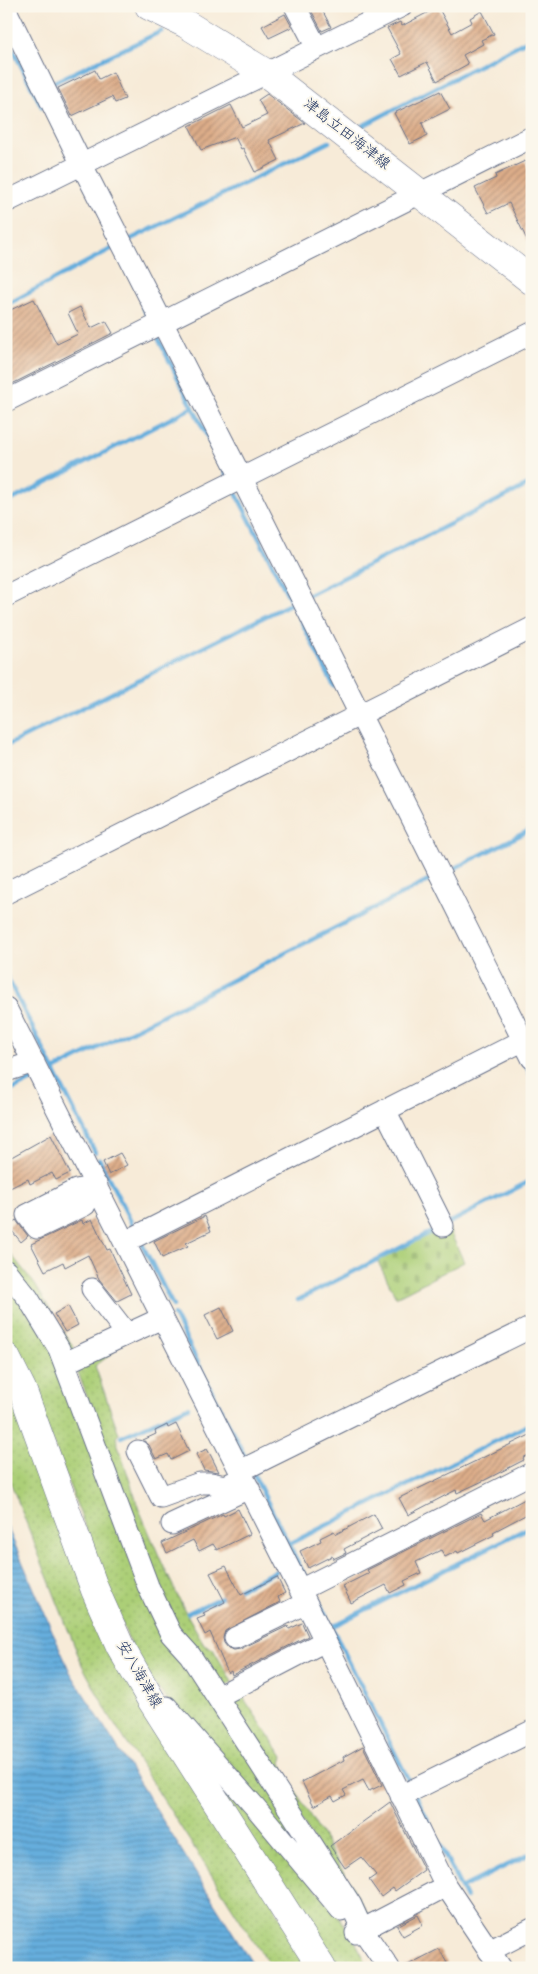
<svg xmlns="http://www.w3.org/2000/svg" width="538" height="1974" font-family="'Gochi Hand','Klee One',sans-serif">
<style>
.green{fill:url(#green-dots);stroke:#647f6a}
.cemetery{fill:url(#cemetery-stones);stroke:#647f6a}
.water{fill:url(#water-rules);stroke:#406e9e}
.lines{fill:none;stroke-linecap:round;stroke-linejoin:round}
.stream{stroke:#66aedd;stroke-width:4.5}
.building{fill:url(#building-hatch)}
.minor-casing{stroke:#687189;stroke-width:23}
.major-casing{stroke:#687189;stroke-width:29}
.minor{stroke:#fff;stroke-width:21}
.major{stroke:#fff;stroke-width:28}
.labels{text-anchor:middle;dominant-baseline:central;stroke-width:4;stroke-linejoin:round;paint-order:stroke}
.street-label{font-size:15px;fill:#1b2f5e;stroke:#fbf7ec}
</style>
<defs>
<pattern id="green-dots" width="8" height="8" patternUnits="userSpaceOnUse" patternTransform="scale(1.25)"><rect width="8" height="8" fill="#accf77"/><path d="M2 2h.1M6 6h.1" fill="none" stroke="#93b269" stroke-width="1.8" stroke-linecap="round"/></pattern>
<pattern id="cemetery-stones" width="16" height="16" patternUnits="userSpaceOnUse" patternTransform="scale(1.25)"><rect width="16" height="16" fill="#accf77"/><path d="M2 7V4a2 2 0 0 1 4 0v3zM10 15v-3a2 2 0 0 1 4 0v3z" fill="#93b269"/></pattern>
<pattern id="water-rules" width="6" height="5" patternUnits="userSpaceOnUse" patternTransform="scale(1.25)"><rect width="6" height="5" fill="#66aedd"/><path d="M0 2.5h6" fill="none" stroke="#538eb6"/></pattern>
<pattern id="building-hatch" width="6" height="6" patternUnits="userSpaceOnUse" patternTransform="scale(1.25)"><rect width="6" height="6" fill="#ddad89"/><path d="M-1 1l2-2M0 6l6-6M5 7l2-2" fill="none" stroke="#b28d73"/></pattern>
</defs>
<rect width="100%" height="100%" fill="#fbf7ec"/>
<filter id="ink" filterUnits="userSpaceOnUse"><feTurbulence type="fractalNoise" baseFrequency=".02" numOctaves="2"/><feDisplacementMap in="SourceGraphic" scale="10" xChannelSelector="R" yChannelSelector="G"/><feConvolveMatrix kernelMatrix="1 2 1 2 8 2 1 2 1" color-interpolation-filters="sRGB"/></filter>
<filter id="wash" filterUnits="userSpaceOnUse"><feTurbulence type="fractalNoise" baseFrequency=".0096" numOctaves="4" result="noise"/><feDisplacementMap in="SourceGraphic" scale="20" xChannelSelector="R" yChannelSelector="G"/><feGaussianBlur stdDeviation="1.12" result="paint"/><feColorMatrix in="noise" values="0 0 0 0 0 0 0 0 0 0 0 0 0 0 0 0 0 1.4 0 .05"/><feComposite in="paint" operator="in"/></filter>
<g filter="url(#wash)">
<rect width="100%" height="100%" fill="#f7ebd8"/>
<!-- green -->
<path class="green" d="M6 1248 34 1283 75 1350 71 1357 6 1262Z
M6 1276 52 1345 144 1586 348 1909 153 1683 131 1646 24 1367 6 1338Z
M114 1352 95 1366 119 1434 116 1437 117 1442 139 1509 162 1563 185 1611 204 1644 213 1649 232 1682 221 1689 172 1625 76 1367Z
M6 1376 87 1593 311 1968H271L109 1715 82 1665 6 1471Z
M239 1691 283 1757 281 1763 289 1780 373 1922 364 1919 227 1704Z
M179 1729 336 1912 354 1939 369 1968H336Z"/>
<!-- cemetery -->
<path class="cemetery" d="M447 1225 464 1262 396 1297 377 1260Z"/>
<!-- water -->
<path class="water" d="M6 1524 70 1672 255 1968H6Z"/>
<g class="lines">
<!-- stream -->
<path class="stream" d="M6 36 42 107
M50 84 162 31
M362 126 532 38
M129 240 329 142
M6 305 113 248
M143 307 150 322
M156 334 228 478
M235 491 334 686
M6 503 193 407
M307 596 532 483
M6 746 296 601
M447 872 532 829
M6 975 95 1152
M525 1063 532 1078
M54 1070 432 879
M6 1093 32 1080
M99 1159 135 1230
M449 1223 532 1180
M141 1242 173 1306
M298 1300 437 1229
M174 1315 247 1461
M121 1437 188 1407
M254 1475 307 1581
M289 1544 532 1423
M235 1591 276 1571
M314 1592 411 1785
M188 1613 228 1594
M331 1627 532 1526
M416 1796 466 1898
M461 1888 532 1853"/>
</g>
<g id="blocks">
<!-- building -->
<path class="building" d="M318 6H320L331 27 322 31 311 10Z
M438 7 452 33 472 22 470 18 482 11 494 34 481 40 483 44 463 55 468 64 437 81 427 62 401 75 392 59 401 54 387 28 400 22 402 26Z
M285 14 292 27 269 38 262 26Z
M95 70 99 79 113 72 125 99 115 103 112 97 72 116 58 88Z
M440 91 450 109 422 123 427 136 410 144 394 113Z
M267 94 305 123 269 140 279 160 255 172 243 148 241 149 235 137 201 150 189 126 231 105 242 127 267 115 258 100Z
M525 161 532 176V250L509 203 488 213 475 188 496 178 495 175Z
M34 299 57 344 78 334 68 313 80 307 91 328 106 321 113 333 6 387V312Z
M51 1135 70 1173 56 1180 52 1173 30 1184 28 1179 10 1188 6 1180V1160Z
M120 1153 127 1165 109 1175 103 1162Z
M205 1216 211 1231 186 1243 188 1246 162 1258 154 1241Z
M92 1219 107 1250 110 1249 131 1294 117 1301 99 1279 88 1255 65 1267 63 1262 45 1271 31 1244 82 1220 83 1224Z
M16 1220 28 1236 21 1242 8 1226Z
M68 1306 78 1325 65 1332 54 1314Z
M221 1307 233 1331 217 1339 205 1315Z
M176 1424 189 1451 171 1460 168 1454 156 1459 149 1445 143 1440 156 1434 155 1431 167 1425 168 1428Z
M532 1434V1453L523 1458 524 1460 485 1480 457 1493 456 1490 408 1515 399 1498Z
M207 1449 211 1456 219 1472 204 1470 196 1454Z
M525 1499 531 1512 493 1532 494 1535 458 1553 457 1551 445 1557 441 1550 416 1562 421 1573 404 1581 406 1585 390 1593 386 1585 351 1603 343 1586 369 1573 367 1570 481 1513 485 1520Z
M238 1509 250 1534 217 1550 213 1544 199 1551 193 1540 167 1553 162 1543 223 1514 224 1516Z
M374 1514 382 1529 344 1549 346 1553 333 1559 332 1556 308 1568 300 1551 321 1541 320 1538 334 1531 336 1534Z
M226 1566 241 1595 277 1577 285 1593 278 1597 280 1602 225 1631 223 1638 224 1643 228 1648 234 1650 240 1649 288 1626 289 1629 302 1623 308 1636 232 1675 231 1671 228 1673 210 1632 205 1635 197 1619 205 1616 203 1613 225 1602 210 1573Z
M363 1746 382 1785 369 1791 363 1780 343 1790 346 1795 335 1801 332 1796 314 1806 302 1782 344 1760 343 1757Z
M390 1802 424 1870 395 1891 393 1888 381 1897 369 1880 376 1875 361 1857 345 1868 330 1846Z
M418 1915 423 1925 403 1936 397 1926Z
M439 1949 447 1963 438 1968H402Z"/>
</g>
</g>
<g filter="url(#ink)">
<use href="#blocks" fill-opacity="0" stroke="#687189" stroke-width="1"/>
<g class="lines">
<!-- minor casing -->
<g class="minor-casing">
<path id="minor" d="M295 6 317 48
M6 10 82 165 242 479 532 1058
M6 202 402 6
M6 401 532 137
M6 596 532 333
M6 893 532 628
M6 1008 300 1590 446 1886 501 1968
M6 1071 34 1062
M385 1110 443 1226
M85 1205 37 1228 27 1215 76 1190 97 1186
M125 1242 532 1036
M6 1271 28 1298 59 1349 148 1586 171 1634 190 1655 351 1905 362 1929 389 1968
M92 1289 127 1334
M65 1363 162 1318
M138 1451 161 1497 200 1483H211L225 1486 243 1478
M240 1471 532 1327
M172 1524 249 1488
M300 1590 532 1473
M235 1638 306 1603
M217 1697 325 1641
M167 1707 256 1808 341 1910
M401 1796 532 1731
M356 1933 446 1886
M489 1951 532 1929"/>
</g>
<!-- major casing -->
<g class="major-casing">
<path id="major" d="M149 6 186 24 266 73 532 281
M6 1357 22 1389 95 1590 120 1646 150 1698 322 1968"/>
</g>
<!-- minor -->
<use href="#minor" class="minor"/>
<!-- major -->
<use href="#major" class="major"/>
</g>
</g>
<g class="labels">
<!-- street labels -->
<g class="street-label">
<text transform="translate(346 135) rotate(38)">津島立田海津線</text>
<text transform="translate(138 1675) rotate(60)">安八海津線</text>
</g>
</g>
<!-- margin -->
<rect width="538" height="1974" fill="none" stroke="#fbf7ec" stroke-width="25"/>
</svg>
